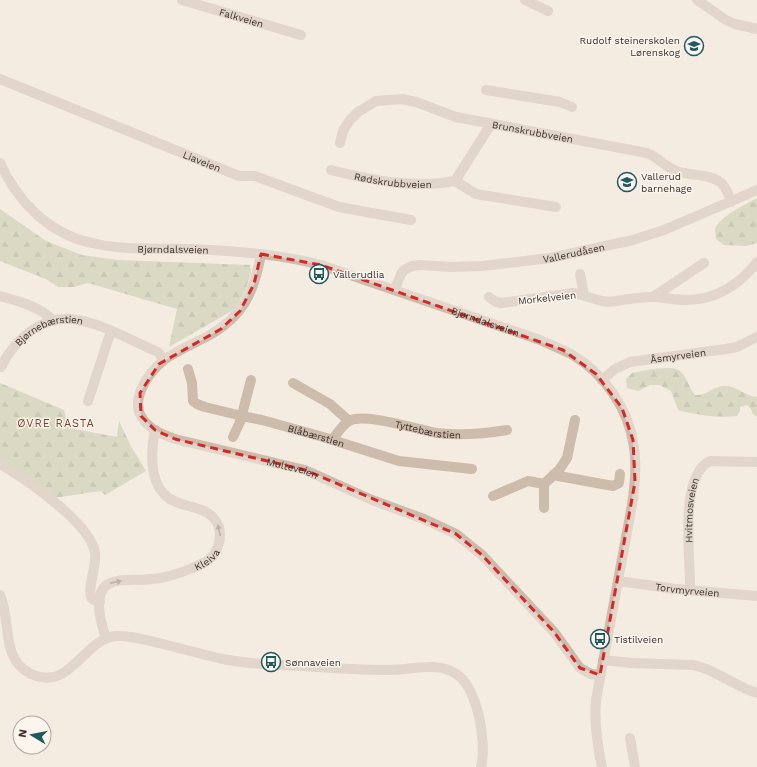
<svg xmlns="http://www.w3.org/2000/svg" width="757" height="767" font-family="'Work Sans',sans-serif">
<style>
.forest{fill:url(#forest-firs)}
.lines{fill:none;stroke-linecap:round;stroke-linejoin:round}
.minor{stroke:#cdbbac;stroke-width:10}
.tertiary{stroke:#cdbbac;stroke-width:10}
.oneway{fill:#7d6f65}
.marked{fill:none;stroke:#d62828;stroke-width:3;stroke-dasharray:8 5;stroke-linejoin:round}
.labels{text-anchor:middle;dominant-baseline:central;stroke-width:3;stroke-linejoin:round;paint-order:stroke}
.street-label{font-size:10px;fill:#3b302b;stroke:#fbf5ee}
.poi-label{font-size:10px;fill:#3b302b;stroke:#fbf5ee;text-anchor:start}
.neighbourhood-label{font-size:11px;letter-spacing:1px;fill:#8c3b22;stroke:#fbf5ee}
</style>
<defs>
<pattern id="forest-firs" width="22" height="20" patternUnits="userSpaceOnUse"><rect width="22" height="20" fill="#b8c4a0"/><path d="M5 1l3.5 6h-7zM16 11l3.5 6h-7z" fill="#97a083"/></pattern>
</defs>
<rect width="100%" height="100%" fill="#f4ebe1"/>
<!-- forest -->
<path class="forest" d="M757 198V243L746 246 724 245 716 239C716 236 715 232 715 229 719 217 746 204 757 198Z
M0 209 46 241 82 255 118 260 250 265 251 273 245 291 235 309 169 347 177 309 88 283 74 287H58L46 279 0 261Z
M652 369C660 369 677 365 682 373 688 380 689 388 695 395 707 396 713 386 724 386 738 386 744 396 757 397V417L753 414 751 409 747 405 740 407V411L737 416C716 418 698 415 678 410L671 391 659 385H650L638 391 627 388 626 379 632 373Z
M0 383 64 410 69 428 117 437 119 421 131 446 146 471 105 495 101 491 53 498 0 462Z"/>
<g class="lines">
<!-- minor -->
<g class="minor">
<path id="s1" d="M182 0 301 35"/>
<path d="M525 0 548 11"/>
<path d="M697 0 726 20 735 24 757 29"/>
<path id="s2" d="M0 79 239 176H255L339 207 411 220"/>
<path d="M486 90 560 102 572 107"/>
<path id="s3" d="M340 143 343 131 350 120 358 112 376 101 402 99 416 102 456 117 647 153C658 157 665 167 676 171 689 176 714 173 723 185 727 189 729 196 731 202"/>
<path id="s4" d="M331 170C371 180 413 189 455 181L491 124"/>
<path d="M455 181 476 194 556 207"/>
<path id="s5" d="M261 254C254 292 244 316 208 336 193 344 178 350 164 360 148 373 127 402 145 422 153 431 164 435 175 439L305 470 372 500 424 519 456 534 482 555 554 632 580 668 591 674 600 675"/>
<path d="M580 274 584 295"/>
<path d="M0 296C18 301 41 307 54 321"/>
<path d="M489 297 496 302 502 303 574 293 602 301 609 302C623 300 638 297 652 297 663 297 675 300 686 300 715 300 740 285 757 262"/>
<path d="M653 297 704 263"/>
<path id="s6" d="M1 367C14 341 40 316 72 319 100 322 132 341 158 352L164 360"/>
<path id="s7" d="M188 369 192 383 193 401 197 404 205 407 242 416 262 420 323 437 399 461 472 469"/>
<path id="s8" d="M602 380 615 369 630 362 726 349 737 347 757 337"/>
<path d="M293 383 330 404 349 421"/>
<path d="M88 401 111 331"/>
<path d="M233 437 240 422 251 380"/>
<path id="s9" d="M332 440C337 434 342 425 349 421 364 412 418 430 437 433 461 436 483 434 507 430"/>
<path d="M0 464C25 479 91 523 95 553 97 567 86 589 92 599L100 602"/>
<path d="M553 475 613 486 619 483 620 474"/>
<path d="M493 496 528 481 544 484"/>
<path d="M544 508V484L559 470 567 458 575 420"/>
<path id="s10" d="M618 581 676 589 757 596"/>
<path id="s11" d="M690 590C691 560 678 476 710 461L757 462"/>
<path d="M0 595C12 622 0 659 31 674 71 692 83 639 116 636 130 635 145 640 159 643 179 648 198 653 218 658 246 664 275 665 303 666 331 668 359 670 386 670 409 671 434 661 455 673 478 687 487 743 481 767"/>
<path id="s12" d="M106 639C101 623 90 589 113 582 125 578 140 581 152 579 165 578 178 574 190 569 200 565 211 561 216 551 220 543 221 535 219 527 210 502 180 511 164 494 149 479 151 449 155 430"/>
<path d="M603 660 631 663 693 665 707 669 746 689 757 693"/>
<path d="M630 738 635 767"/>
</g>
<!-- tertiary -->
<g class="tertiary">
<path id="s13" d="M0 163C18 202 49 234 92 243 125 251 160 248 192 249 235 251 279 254 321 265L540 340C551 345 561 349 571 354 604 373 629 409 634 447 637 467 635 485 632 505L596 700C594 723 597 744 602 767"/>
<path id="s14" d="M395 289 401 274 404 270 412 266 420 265 451 267 482 266 550 258 633 240 664 230 757 190"/>
</g>
</g>
<!-- one-way arrows -->
<defs><path id="oneway-solid" d="M-6-.8H1V-3.2L6.5 0L1 3.2V.8H-6Z"/></defs>
<g class="oneway">
<use href="#oneway-solid" transform="translate(219 530) rotate(-103)"/>
<use href="#oneway-solid" transform="translate(116 582) rotate(-11)"/>
</g>
<!-- marked area -->
<path d="M0 0H757V767H0ZM261 254 321 265 563 350 596 374 622 408 633 440 635 482 600 675 580 668 554 632 482 555 456 534 305 470 175 439 155 430 141 416 140 393 159 364 221 329 240 311 254 284Z" fill="#f4ebe1" fill-opacity=".55" fill-rule="evenodd"/>
<path class="marked" d="M261 254 321 265 563 350 596 374 622 408 633 440 635 482 600 675 580 668 554 632 482 555 456 534 305 470 175 439 155 430 141 416 140 393 159 364 221 329 240 311 254 284Z"/>
<!-- icons -->
<defs>
<g id="school-ring" transform="scale(1)"><circle r="9.5" fill="#fbf5ee" stroke="#1f5a5e" stroke-width="1.5"/><path d="M0-5L7-2L0 1L-7-2ZM-4 1L0 2.5L4 1V4Q0 6-4 4Z" fill="#1f5a5e"/></g>
<g id="bus-ring" transform="scale(1)"><circle r="9.5" fill="#fbf5ee" stroke="#1f5a5e" stroke-width="1.5"/><path d="M-5-6H5V4H4V6H2V4H-2V6H-4V4H-5ZM-3.5-4V0h7V-4ZM-3.5 1.2v1.5H-2V1.2ZM2 1.2v1.5H3.5V1.2Z" fill="#1f5a5e"/></g>
</defs>
<g fill-rule="evenodd">
<use href="#school-ring" x="694" y="46"/>
<use href="#school-ring" x="627" y="182"/>
<use href="#bus-ring" x="319" y="274"/>
<use href="#bus-ring" x="600" y="639"/>
<use href="#bus-ring" x="271" y="662"/>
</g>
<g class="labels">
<!-- street labels -->
<g class="street-label">
<text stroke="none"><textPath href="#s1" startOffset="62">Falkveien</textPath></text>
<text stroke="none"><textPath href="#s3" startOffset="219">Brunskrubbveien</textPath></text>
<text stroke="none"><textPath href="#s2" startOffset="218">Liaveien</textPath></text>
<text stroke="none"><textPath href="#s4" startOffset="63">Rødskrubbveien</textPath></text>
<text stroke="none"><textPath href="#s13" startOffset="208">Bjørndalsveien</textPath></text>
<text stroke="none"><textPath href="#s14" startOffset="193">Vallerudåsen</textPath></text>
<text transform="translate(547 298) rotate(-6)">Morkelveien</text>
<text stroke="none"><textPath href="#s13" startOffset="531">Bjørndalsveien</textPath></text>
<text stroke="none"><textPath href="#s6" startOffset="65">Bjørnebærstien</textPath></text>
<text stroke="none"><textPath href="#s8" startOffset="82">Åsmyrveien</textPath></text>
<text stroke="none"><textPath href="#s9" startOffset="106">Tyttebærstien</textPath></text>
<text stroke="none"><textPath href="#s7" startOffset="161">Blåbærstien</textPath></text>
<text stroke="none"><textPath href="#s5" startOffset="380">Multeveien</textPath></text>
<text stroke="none"><textPath href="#s11" startOffset="80">Hvitmosveien</textPath></text>
<text stroke="none"><textPath href="#s12" startOffset="162">Kleiva</textPath></text>
<text stroke="none"><textPath href="#s10" startOffset="70">Torvmyrveien</textPath></text>
</g>
<!-- poi labels -->
<g class="poi-label">
<text x="680" y="40" text-anchor="end">Rudolf steinerskolen<tspan x="680" dy="12">Lørenskog</tspan></text>
<text x="641" y="176">Vallerud<tspan x="641" dy="12">barnehage</tspan></text>
<text x="333" y="274">Vallerudlia</text>
<text x="614" y="639">Tistilveien</text>
<text x="285" y="662">Sønnaveien</text>
</g>
<!-- neighbourhood labels -->
<g class="neighbourhood-label">
<text x="56" y="423">ØVRE RASTA</text>
</g>
</g>
<!-- north arrow -->
<g transform="translate(32 735) rotate(280)"><circle r="19" fill="#fbf5ee" stroke="#aea6a0"/>
<path d="M0-3L7 15L0 10L-7 15Z" fill="#1f5a5e"/>
<text y="-6" font-size="11" font-weight="bold" text-anchor="middle" fill="#3b302b">N</text>
</g>
</svg>
